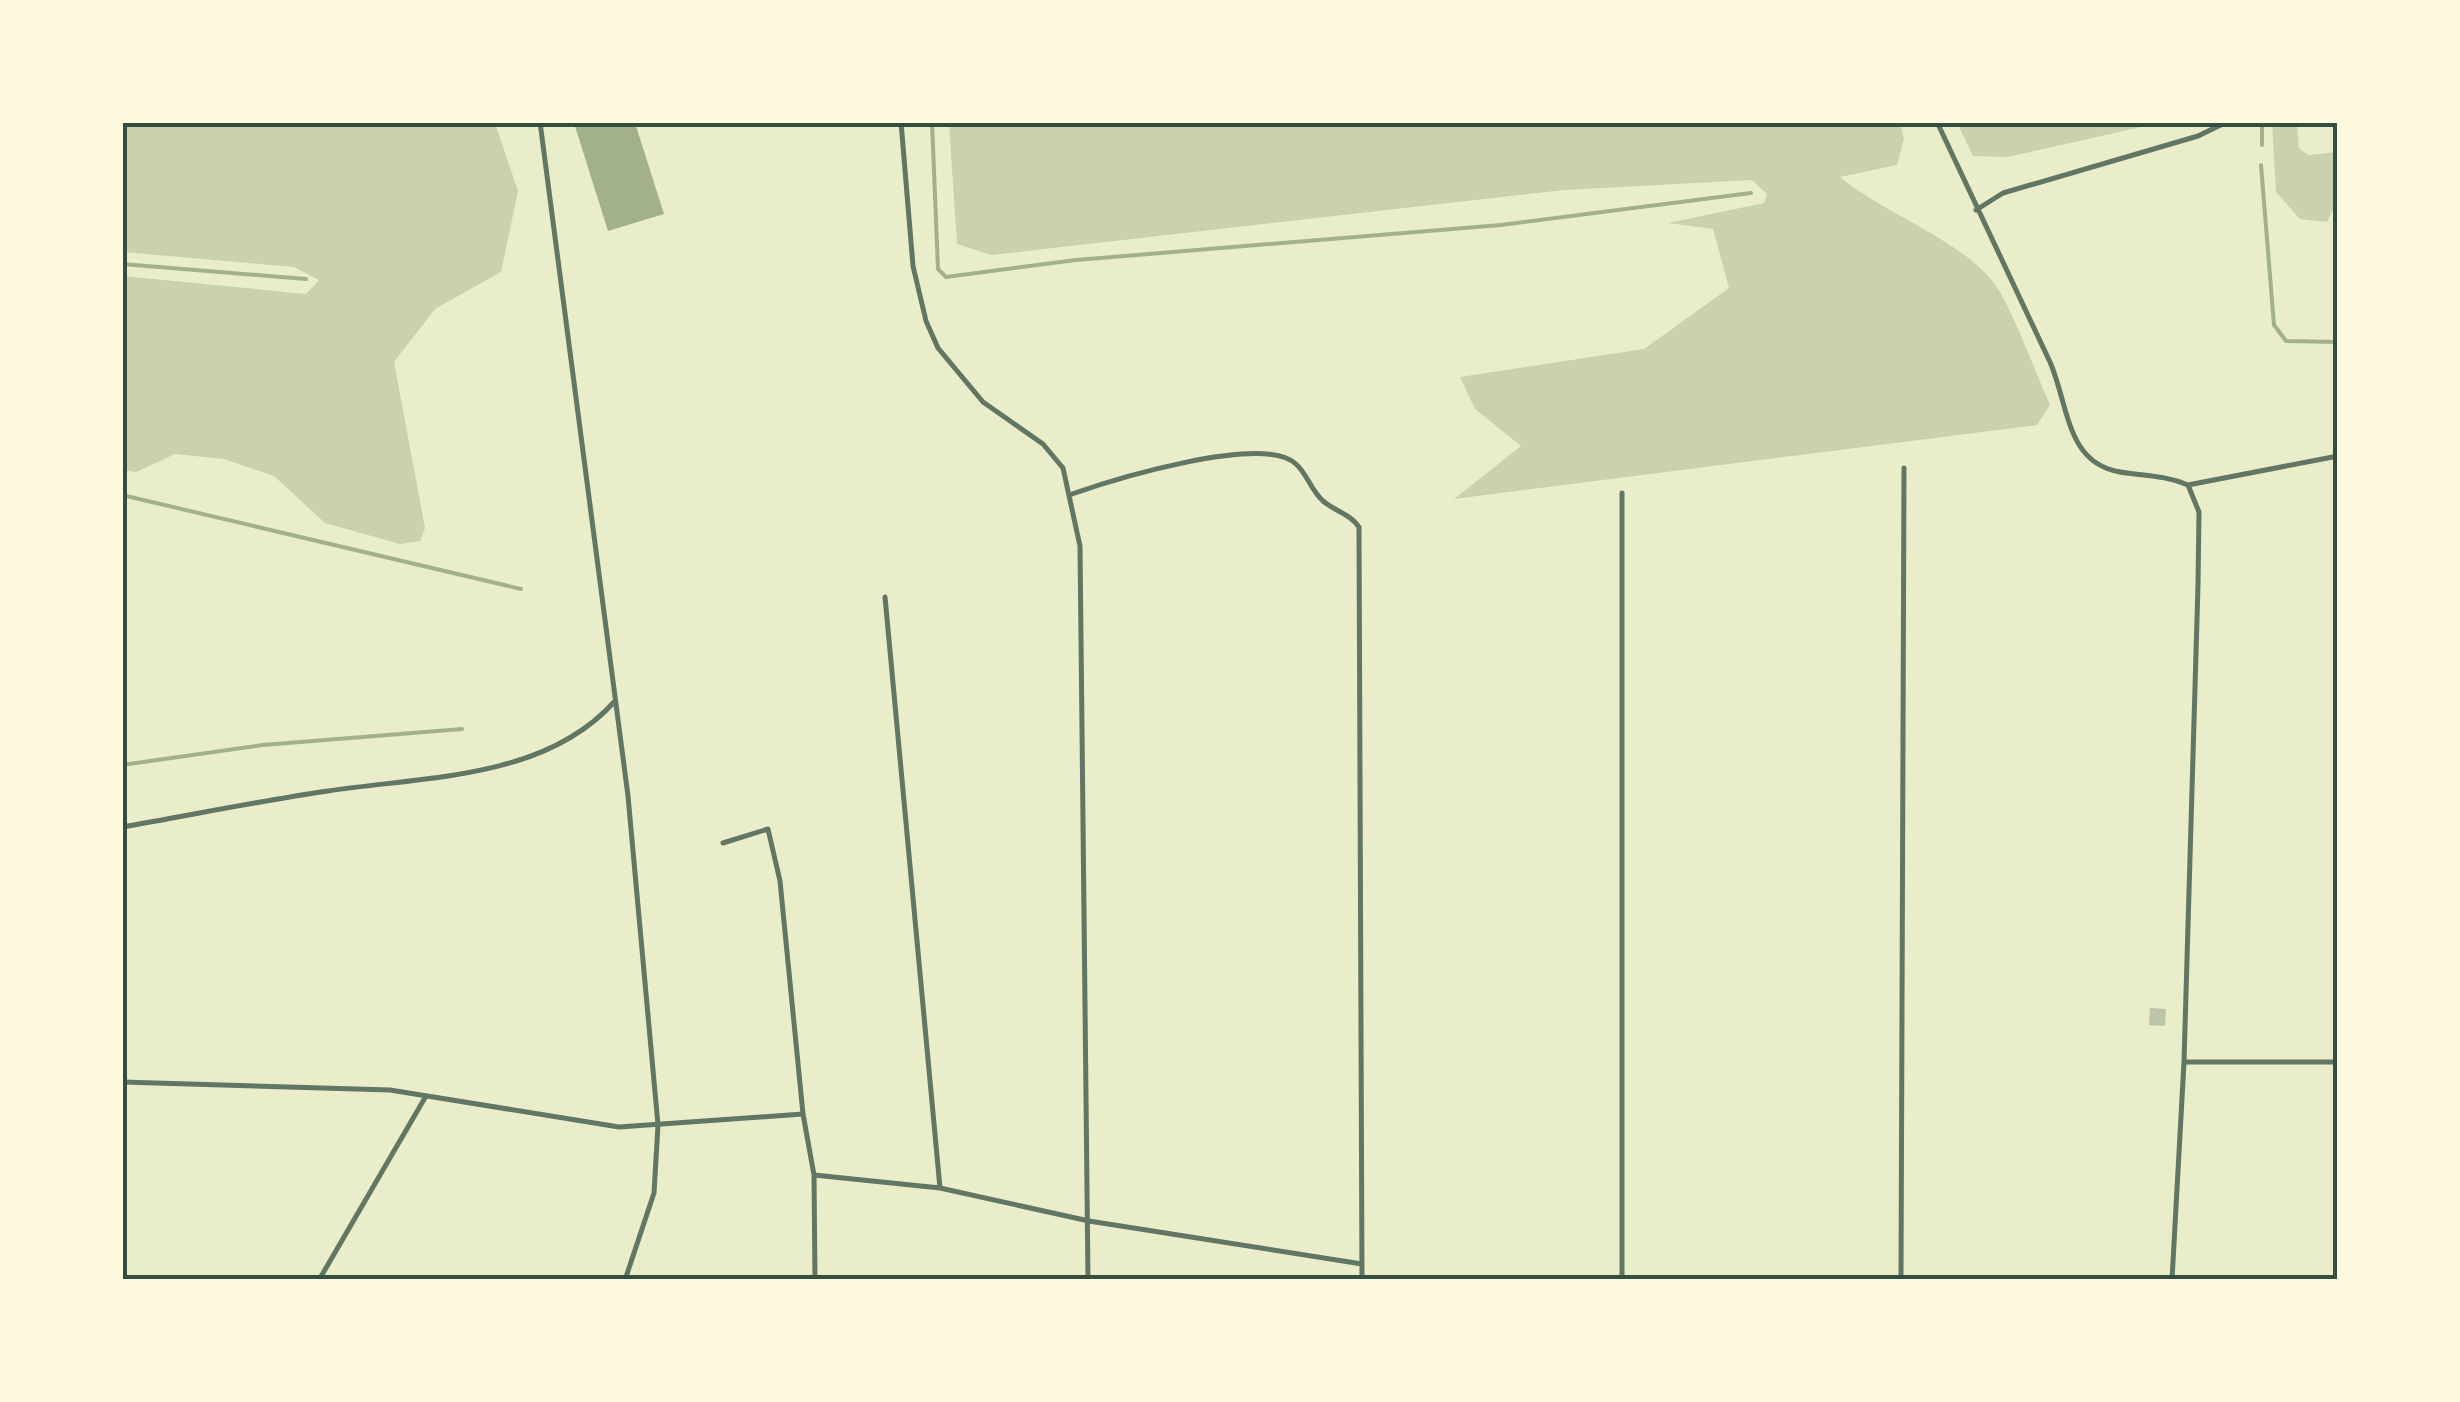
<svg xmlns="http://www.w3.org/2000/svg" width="2460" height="1402" font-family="'Exo 2',sans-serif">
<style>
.green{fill:#cad2ad}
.water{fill:#a3b18a}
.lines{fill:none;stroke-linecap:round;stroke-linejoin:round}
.stream{stroke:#a3b18a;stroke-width:4}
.building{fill:#bcc5a7}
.minor{stroke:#617663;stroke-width:5}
.neatline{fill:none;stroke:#344e41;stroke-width:4}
</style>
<rect width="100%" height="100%" fill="#e9edc9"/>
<!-- green -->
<path class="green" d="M123 122 495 123 518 191 501 272 435 309 394 362 425 528 420 541 400 544 325 523 274 476 224 459 175 454 136 472 123 470V276L306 294 319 280 294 267 123 252Z
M949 123H1900L1904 139 1897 165 1840 177C1886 215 1960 239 1994 283 2012 307 2036 374 2050 405L2037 425 1454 499 1521 446 1475 409 1460 377 1644 349 1729 288 1713 229 1668 223 1764 203 1767 194 1752 180 1564 190 991 255 957 244Z
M1957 123V122L2159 123 2008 157 1973 156Z
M2272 123H2297L2299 148 2308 155 2337 152V201L2327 222 2300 219 2276 192Z"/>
<!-- water -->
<path class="water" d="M574 123H635L664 214 608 231Z"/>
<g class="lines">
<!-- stream -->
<path class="stream" d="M932 122 938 269 946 277 1076 260 1501 225 1751 193
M2262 122V145
M2261 165 2274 325 2286 341 2338 342
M122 264 306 279
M122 495 521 589
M122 765 263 745 462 729"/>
</g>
<!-- building -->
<path class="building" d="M2150 1008 2166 1009 2165 1026 2149 1025Z"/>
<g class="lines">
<!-- minor -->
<path class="minor" d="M540 122 628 796 658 1125 654 1193 625 1280
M901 122 913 266 926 321 938 348 983 402 1043 444 1063 468 1080 546 1088 1280
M1937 122 2050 362C2069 406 2066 463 2120 472 2144 476 2165 475 2188 485L2338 456
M1976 210 2003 193 2198 136 2227 122
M1072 494C1112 480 1263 433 1296 464 1307 474 1311 490 1323 501 1336 512 1349 513 1359 527L1362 1280
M885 597 940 1188
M122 827C191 815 259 801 328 791 425 776 545 780 615 701
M723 843 768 829 780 881 803 1114 814 1175 815 1280
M2184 1062H2338
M122 1082 390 1090 619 1127 803 1114
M814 1175 940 1188 1089 1221 1362 1264
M319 1280 426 1096
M1622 1280V493
M1901 1280 1904 468
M2172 1280 2184 1062 2198 585 2199 512 2188 485"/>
</g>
<!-- border -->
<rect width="2460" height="1402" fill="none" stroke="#fefae0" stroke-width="250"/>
<rect x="125" y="125" width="2210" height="1152" class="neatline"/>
</svg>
